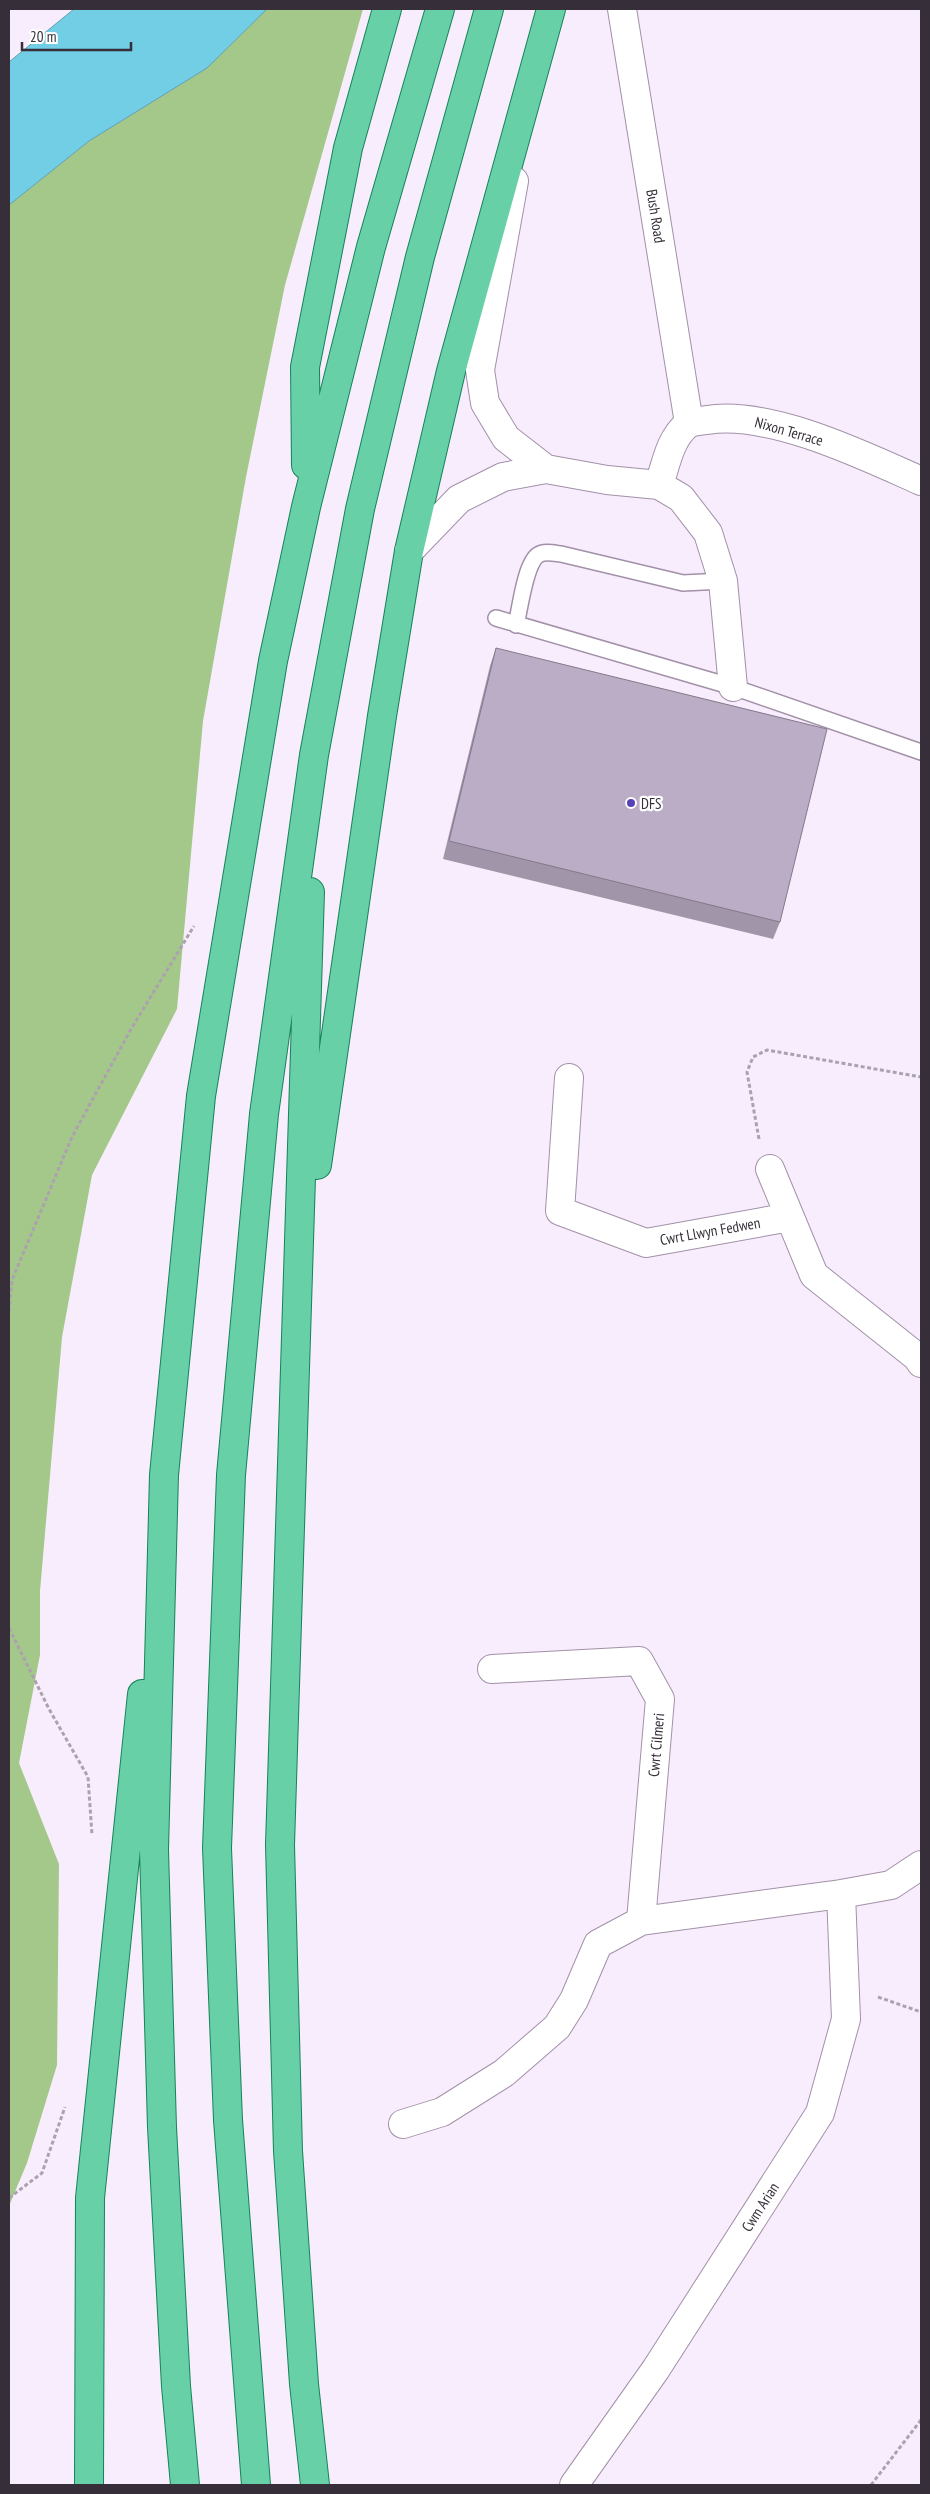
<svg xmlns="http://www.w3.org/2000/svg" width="930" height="2494" font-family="'PT Sans Narrow',sans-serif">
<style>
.forest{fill:#a4c889}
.water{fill:#72cee5;stroke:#609eb1}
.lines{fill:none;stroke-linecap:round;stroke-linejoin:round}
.service-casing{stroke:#a291a8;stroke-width:18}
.minor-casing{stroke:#a291a8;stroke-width:30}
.primary-casing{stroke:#16835a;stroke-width:30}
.path{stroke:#aca2af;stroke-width:3;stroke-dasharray:4 2.5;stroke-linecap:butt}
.service{stroke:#fff;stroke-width:15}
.minor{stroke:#fff;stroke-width:28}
.primary{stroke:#68d0a6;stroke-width:28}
.wall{fill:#a195aa}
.building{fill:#bbadc6;stroke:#83798b}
.poi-dot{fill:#5542b9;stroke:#fff;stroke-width:2}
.labels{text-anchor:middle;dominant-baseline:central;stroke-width:4.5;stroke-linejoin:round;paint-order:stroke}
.street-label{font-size:15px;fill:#362f39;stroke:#fff}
.poi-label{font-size:15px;fill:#362f39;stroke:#fff;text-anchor:start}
</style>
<rect width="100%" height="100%" fill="#f8edfc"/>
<!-- forest -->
<path class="forest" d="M267 9H363L285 285 246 477 203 721 177 1009 92 1175 62 1337 40 1591V1655L19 1763 59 1864 57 2065 27 2163 9 2206V205L89 141 207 68Z"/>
<!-- water -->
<path class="water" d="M74 9H267L207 68 89 141 9 205V62Z"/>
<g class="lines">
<!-- service casing -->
<g class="service-casing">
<path id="service" d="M496 618 733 687 921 752
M516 625C520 609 525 564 538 555 544 551 553 553 561 554L683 583 723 581"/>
</g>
<!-- minor casing -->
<g class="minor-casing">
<path id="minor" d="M622 9 689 423
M514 181 480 370 485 403 506 438 546 469
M659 485C666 464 670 438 688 424 692 421 701 421 707 420 770 410 863 455 921 481
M409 551 459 499 503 477 546 469 607 480 659 485 681 498 708 533 723 581 733 687
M569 1078 560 1211 646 1243 790 1217
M770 1169 814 1275 917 1357 921 1363
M492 1669 639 1661 660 1699 641 1921
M403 2124 442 2112 504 2073 557 2027 574 2000 598 1944 641 1921 841 1894 891 1885 921 1865
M574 2485 656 2369 820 2113 846 2019 841 1894"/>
</g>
<!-- primary casing -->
<g class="primary-casing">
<path id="primary" d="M306 465 305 367 348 148 387 9
M310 892 280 1845 288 2151 304 2384 315 2485
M317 1165 382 716 409 551 451 371 551 9
M89 2485 90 2198 142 1694
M185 2485 176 2386 162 2127 154 1850 164 1475 201 1096 273 661 306 507 371 247 440 9
M256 2485 228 2120 217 1848 231 1475 264 1114 314 755 360 509 420 257 489 9"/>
</g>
<!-- path -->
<path class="path" d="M759 1139 747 1072 753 1057 767 1050 921 1077
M9 1311 12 1280 72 1137 131 1029 194 926
M9 1628 49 1709 88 1777 92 1835
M878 1997 921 2012
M9 2198 42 2173 65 2107
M871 2485 921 2420"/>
<!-- service -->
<use href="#service" class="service"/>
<!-- minor -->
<use href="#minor" class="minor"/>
<!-- primary -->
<use href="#primary" class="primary"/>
</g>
<!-- wall -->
<path class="wall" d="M496 648 780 922 773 939 443 859 490 666Z"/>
<!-- building -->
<path class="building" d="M496 648 827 729 780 922 449 841Z"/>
<!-- markers -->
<circle class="poi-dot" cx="631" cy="803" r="5"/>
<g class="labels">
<!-- street labels -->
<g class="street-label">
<text transform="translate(656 216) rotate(81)">Bush Road</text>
<text transform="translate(789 431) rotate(16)">Nixon Terrace</text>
<text transform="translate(710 1231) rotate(-10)">Cwrt Llwyn Fedwen</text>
<text transform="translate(656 1745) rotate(-85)">Cwrt Cilmeri</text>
<text transform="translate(760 2207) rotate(-57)">Cwm Arian</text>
</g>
<!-- poi labels -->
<g class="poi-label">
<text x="641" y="803">DFS</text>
</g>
</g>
<!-- border -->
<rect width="930" height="2494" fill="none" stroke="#362f39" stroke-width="20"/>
<!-- scale -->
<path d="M22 42v8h109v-8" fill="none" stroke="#362f39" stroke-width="2.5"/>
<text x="30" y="42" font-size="15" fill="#362f39" stroke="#ffffff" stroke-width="4" paint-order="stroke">20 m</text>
</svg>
